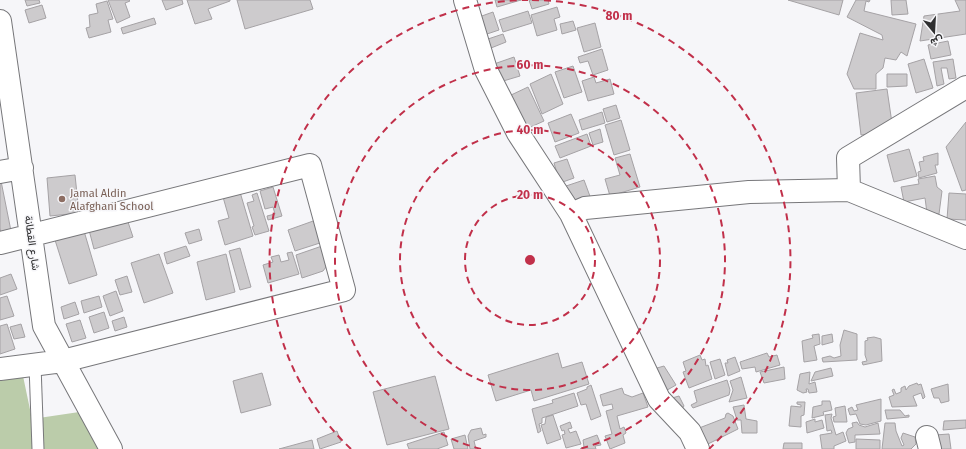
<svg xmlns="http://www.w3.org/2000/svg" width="966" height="449" font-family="'Fira Sans',Vazirmatn,sans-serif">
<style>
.green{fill:#bca}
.building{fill:#cdcbcd;stroke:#a5a2a5}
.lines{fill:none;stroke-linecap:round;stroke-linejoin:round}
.lane-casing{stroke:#77777a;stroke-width:13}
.street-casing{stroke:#77777a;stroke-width:24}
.lane{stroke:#fff;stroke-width:11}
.street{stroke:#fff;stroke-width:22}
.ring{fill:none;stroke:#c1304a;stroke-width:2;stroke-dasharray:7 5}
.education-dot{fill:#8d6e63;stroke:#f6f6f9;stroke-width:1.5}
.labels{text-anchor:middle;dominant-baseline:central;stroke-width:3;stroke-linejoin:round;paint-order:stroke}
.education-label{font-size:11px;fill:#785e54;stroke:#f6f6f9;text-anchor:start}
.street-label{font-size:11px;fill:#2f2f30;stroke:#f6f6f9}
.centre{fill:#c1304a;stroke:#f6f6f9;stroke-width:2}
.ring-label{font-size:12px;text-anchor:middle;font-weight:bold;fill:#c1304a;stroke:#f6f6f9;stroke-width:3;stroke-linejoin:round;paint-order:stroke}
</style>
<rect width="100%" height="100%" fill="#f6f6f9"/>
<!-- green -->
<path class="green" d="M23 376 32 419 86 411 102 449H0V381Z"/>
<!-- building -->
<path class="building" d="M25 0H39L40 3 27 6Z
M108 0H129L130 1 125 3 130 17 117 23Z
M162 0H182L183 4 166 10Z
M187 0H230V1L208 9 212 19 195 24Z
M237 0H310L313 9 245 29Z
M495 0H521L497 7Z
M529 0H548L549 4 532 9Z
M788 0H843L839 15Z
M856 0H870L869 2 866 1 864 11 916 24 907 56 901 52 896 60 885 58 883 68 876 74V89H854L847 74 860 33 883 40 882 35 847 17Z
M891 0H906L908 14 892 15Z
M955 0H966V34L920 41 924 16 960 11Z
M107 1 113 19 108 20 111 32 89 38 86 28 90 27 89 15 98 13 96 4Z
M42 5 46 18 29 23 25 10Z
M557 7 560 17 554 19 557 30 537 36 531 15Z
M528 11 532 23 503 32 499 20Z
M493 12 499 30 484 35 479 17Z
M154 18 156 24 123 34 121 28Z
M573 21 576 30 562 34 560 24Z
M595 23 601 47 584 52 577 28Z
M503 34 506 42 491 48 488 39Z
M948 41 951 55 931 59 928 45Z
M602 49 608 70 593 75 588 61 580 63 578 57Z
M514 57 520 76 500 82 494 64Z
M924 59 933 88 916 93 908 64Z
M953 59 956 78 949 79 947 68H941L944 84 937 86 933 62Z
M573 66 582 92 564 98 555 72Z
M551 74 563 104 542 114 530 84Z
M887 74H907V86L887 87Z
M594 77 596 83 610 79 614 94 588 101 582 81Z
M528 87 544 121 524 130 509 96Z
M887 89 893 130 861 135 856 93Z
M616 105 620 118 607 122 603 109Z
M602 112 605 123 582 130 579 120Z
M571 114 579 133 555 142 548 123Z
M621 120 630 150 614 155 605 125Z
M966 122V190L962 191 946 147Z
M600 129 603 142 593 145 589 133Z
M587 134 591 146 560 158 555 146Z
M909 149 917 176 894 182 887 155Z
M938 153V165H935L937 173 919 178 918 172 921 171 919 162 924 161 923 157Z
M630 154 640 187 610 196 605 179 620 175 615 158Z
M567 159 574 178 560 183 554 163Z
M75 175 79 213 50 216 47 178Z
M0 176 11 231 1 233 0 228Z
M935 176 937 187 942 191 939 214 927 213 925 198 904 202 901 187 919 184 918 179Z
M584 180 591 199 570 206 563 187Z
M273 187 282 216 268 220 267 216 275 214 273 207 265 209 260 191Z
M240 192 253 236 225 245 218 221 229 218 223 197Z
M257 193 269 231 255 235 252 227 254 226 247 203 254 201 252 195Z
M949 193 966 194V220L947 219Z
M127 219 133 237 94 249 89 230Z
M316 220 323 242 295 251 288 230Z
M199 229 202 240 189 244 185 233Z
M84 231 97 275 69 284 55 240Z
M186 246 190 256 167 264 164 253Z
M322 246 328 263 326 267 323 271 302 278 296 255Z
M240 248 251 287 240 290 229 251Z
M292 252 299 274 268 283 263 265 273 262 271 257 279 255 281 262 289 260 287 253Z
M159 254 173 293 144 303 131 263Z
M226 254 235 292 206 300 197 262Z
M11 274 17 289 0 295V278Z
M127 276 132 292 120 295 115 280Z
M116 291 123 311 110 316 103 296Z
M7 296 14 316 0 320V298Z
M99 296 102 307 84 313 81 301Z
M75 302 79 314 64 319 61 307Z
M104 312 109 328 94 333 89 317Z
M124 317 127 327 115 331 112 321Z
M80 320 86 338 72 342 66 324Z
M7 324 15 349 0 354V326Z
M21 324 25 337 14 339 10 327Z
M844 330 857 334V360L823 362 822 358 830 356 834 358 841 356 840 345Z
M819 334 820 344 814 346 817 360 804 362 802 341 813 338 812 335Z
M832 334 833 342 822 345V336Z
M874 337 881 339 882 361 863 365 862 362 867 361 865 355V341L868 340 867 338Z
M558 353 562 368 582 362 589 384 534 401 531 390 496 401 488 375Z
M767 353 769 357 777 355 780 365 756 372 755 367 742 369 740 362Z
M700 355 702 360 705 359 706 366 708 365 712 379 689 388 683 372 686 371 683 362Z
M735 357 740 371 728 376 725 363H728L727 360Z
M720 359 725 375 715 379 710 362Z
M664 366 676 385 662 393 650 370Z
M784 367 785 379 764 383 760 372Z
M831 368 833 376 811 381 815 372Z
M810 372 809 384 815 382 817 392 809 393 808 389H806L807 392 803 393 797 390 800 374Z
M262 373 271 405 241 413 233 381Z
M435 376 449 429 387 445 373 392Z
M741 377 747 398 729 402 733 390 730 381Z
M727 380 730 390 729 395 693 408 691 405 697 402 694 391Z
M917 383 918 385 921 384 925 397 923 399 921 393 913 396 917 406 892 407 889 397 894 395 892 390 894 389 896 394 901 392V388L905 386 906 390 909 386Z
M948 384 949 401 941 403 939 398H934L931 389Z
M591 385 601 416 591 420 586 404 581 405 577 393 587 389V387Z
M622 388 624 394 632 397 643 393 648 407 617 416 620 429 624 427 626 433 623 435 625 443 610 449 605 436 612 434 606 411 613 409 612 404 603 406 600 395Z
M574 393 578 406 542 418V423L539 424 541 431 538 433 532 409 553 403 552 400Z
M679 396 684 406 679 413 665 400Z
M881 399V421L866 425 860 424 856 414 850 415 848 409 852 407 854 411 858 410 856 405Z
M822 401H830L832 410 823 412 824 415 812 418 813 407 822 405Z
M797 402H805L804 415 801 416V427L789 426 791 406 801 407V405L797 404Z
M744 405 746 419 757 421V433H742L741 420H737L733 407Z
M845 406 847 422H834L833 417 836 416 835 408Z
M885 410H900L905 416 909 415V417L887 419Z
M728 413 733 416 738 429 704 446 694 430 725 418 726 414Z
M832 414 831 418 836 435 843 432 846 441 834 446V449H822L820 435 832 433 831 430 827 431 825 415Z
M553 415 561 439 547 444 541 425 545 424 546 417Z
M815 419V422L822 420 824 428 807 433 806 422Z
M966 420V428L943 430 944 421Z
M570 422 572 428 568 429 570 433 576 431 581 444 566 448 562 435 565 434 564 430 562 431 560 426Z
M857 422 859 425 865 427 878 423 880 434 855 435V442L849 443 846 433 848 429 853 427 852 423Z
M885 423H895L896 431 902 446 904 445 901 438 903 433 915 437 916 444 911 449H882Z
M481 428 483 435 486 434V437L474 441 476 449H470L468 436 471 430Z
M337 431 341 442 320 449 317 439Z
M444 432 448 445 437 449H409L407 444Z
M949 434 951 449H936L935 435Z
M465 435 468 449H454L451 439Z
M597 435 601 445 595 446 596 449H580L584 447 583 440Z
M856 439 880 440V449H856Z
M312 440 314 449H279Z
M784 443H802V449H783Z"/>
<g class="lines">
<!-- lane casing -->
<g class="lane-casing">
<path id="lane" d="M35 365 38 449"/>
</g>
<!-- street casing -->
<g class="street-casing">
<path id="street" d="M465 0 486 70 518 133 571 214 659 399 690 432 698 449
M0 21 44 326 111 449
M0 172 22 168
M849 190 848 158 966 87
M571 214 585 208 749 192 849 190 966 238
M0 243 310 165 344 290 63 361 0 369
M927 437 930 449"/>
</g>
<!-- lane -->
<use href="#lane" class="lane"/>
<!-- street -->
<use href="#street" class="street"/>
</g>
<!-- distance rings -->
<g class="ring">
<circle cx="530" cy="260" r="65"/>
<circle cx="530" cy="260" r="130"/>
<path d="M481 449A195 195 0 1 1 579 449"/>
<path d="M351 449A260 260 0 0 1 528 0M532 0A260 260 0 0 1 709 449"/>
</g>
<!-- markers -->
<circle class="education-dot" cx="62" cy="199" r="4"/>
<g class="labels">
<!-- education labels -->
<g class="education-label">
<text x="70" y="193">Jamal Aldin<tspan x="70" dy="13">Alafghani School</tspan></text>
</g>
<!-- street labels -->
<g class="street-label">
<text transform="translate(32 243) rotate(82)">شارع القطانة</text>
</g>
</g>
<circle cx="530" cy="260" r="6" class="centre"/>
<g class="ring-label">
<text x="619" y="20">80 m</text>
<text x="530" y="69">60 m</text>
<text x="530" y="134">40 m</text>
<text x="530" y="199">20 m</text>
</g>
<!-- north arrow -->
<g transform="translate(934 32) rotate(162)" stroke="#f6f6f9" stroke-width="3" paint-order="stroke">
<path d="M0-3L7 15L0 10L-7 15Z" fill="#2f2f30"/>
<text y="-6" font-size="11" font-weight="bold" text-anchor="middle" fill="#2f2f30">ش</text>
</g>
</svg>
